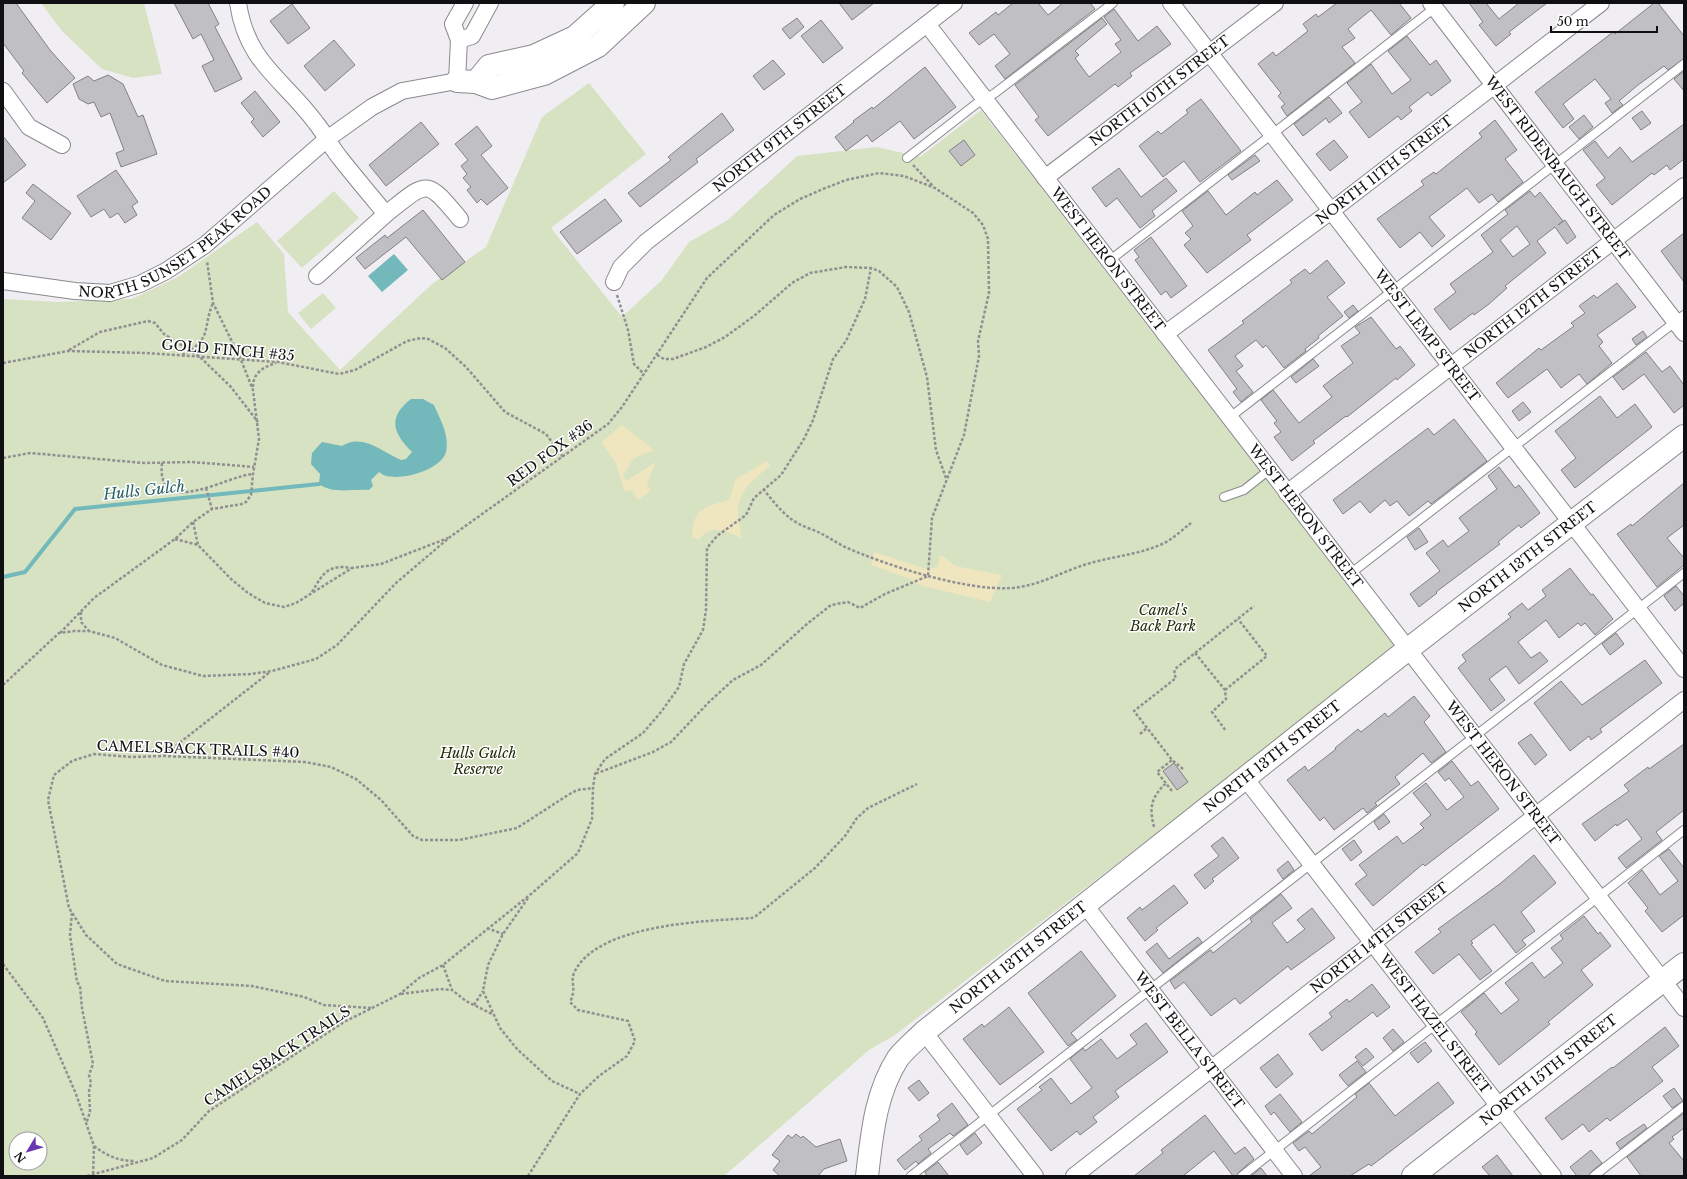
<svg xmlns="http://www.w3.org/2000/svg" width="1687" height="1179" font-family="'Libre Baskerville',serif">
<style>
.green{fill:#d6e2c2;fill-rule:evenodd}
.sand{fill:#efe6c0}
.water{fill:#73b8bb}
.lines{fill:none;stroke-linecap:round;stroke-linejoin:round}
.stream{stroke:#73b8bb;stroke-width:4}
.building{fill:#c0bfc3;stroke:#838185;fill-rule:evenodd}
.lane-casing{stroke:#8a898c;stroke-width:10}
.street-casing{stroke:#8a898c;stroke-width:18}
.secondary-casing{stroke:#8a898c;stroke-width:24}
.path{stroke:#918f92;stroke-width:2.5;stroke-dasharray:3 2;stroke-linecap:butt}
.lane{stroke:#fff;stroke-width:8}
.street{stroke:#fff;stroke-width:16}
.secondary{stroke:#fff;stroke-width:22}
.labels{text-anchor:middle;dominant-baseline:central;stroke-width:3;stroke-linejoin:round;paint-order:stroke}
.street-label{font-size:14px;fill:#100f11;stroke:#fff}
.park-label{font-size:14px;font-style:italic;fill:#232e09;stroke:#fff}
.water-label{font-size:15px;font-style:italic;fill:#276164;stroke:#fff}
</style>
<rect width="100%" height="100%" fill="#f0eef2"/>
<!-- green -->
<path class="green" d="M41 3H144L162 74 133 78 102 69 62 31Z
M589 83 646 154 551 228 622 317 662 280 689 242 728 220 797 156 877 147 920 157 981 110 1396 648 895 1035 869 1050 724 1176H3V299L59 302 132 299 178 277 257 222 284 254 288 312 340 370 432 284 486 247 542 117ZM16 1139H40V1163H16Z
M334 191 359 218 302 268 277 241Z
M323 293 336 308 311 329 298 313Z"/>
<!-- sand -->
<path class="sand" d="M622 425 654 450 634 458 623 475 626 481 656 462 647 482 650 491 638 500 632 490 625 492 615 461 601 442Z
M767 461 770 466C755 478 737 491 738 513 738 522 741 528 741 538 725 531 710 523 699 540L692 537C693 508 704 507 729 500L736 479Z
M874 552 926 569 937 567 940 556H943L955 566 1002 575 990 602 919 585 910 579 871 565Z"/>
<!-- water -->
<path class="water" d="M394 254 408 270 382 292 368 276Z
M411 399H423L434 405C440 419 450 436 446 452 441 470 403 480 387 476 384 476 381 473 379 472L371 480 373 486 369 490C352 489 332 494 319 484L320 474 311 464 312 453 322 442 342 446C363 433 382 452 401 460L406 459 412 452C392 432 388 417 411 399Z"/>
<g class="lines">
<!-- stream -->
<path class="stream" d="M3 577 25 572 75 509 319 484"/>
</g>
<!-- building -->
<path class="building" d="M3 3H16L50 50 75 78 47 103 22 73 24 71 3 43Z
M174 3H208L219 24 215 27 242 79 215 92 202 66 214 60 201 34 193 39Z
M839 3H874L852 20Z
M1013 3H1038L1048 15 1063 3H1090L1095 9 1005 79 995 66 1010 54 994 34 979 45 969 33 996 12 998 15Z
M1337 3H1399L1411 18 1391 35 1371 10 1355 23 1348 29 1355 38 1342 47 1355 63 1287 116 1281 107 1285 104 1278 96 1281 93 1258 64 1273 52 1276 56 1308 31 1303 24 1316 14 1318 17Z
M1469 3H1486L1499 19 1519 3H1547L1509 32 1511 34 1496 46 1479 25 1483 22Z
M1654 3H1658L1684 36V59L1668 70 1664 66 1638 85 1619 101 1623 105 1612 113 1605 103 1611 99 1595 79 1563 104 1574 119 1563 128 1535 92 1613 32 1615 34Z
M292 4 310 28 288 44 270 21Z
M1114 9 1138 41 1157 26 1171 44 1130 73 1132 76 1118 87 1115 84 1048 136 1035 120 1039 117 1015 85 1102 18 1107 24 1075 51 1079 55 1075 58 1089 77 1121 52 1115 44 1121 40 1104 17Z
M797 18 804 27 790 39 782 29Z
M821 20 843 48 823 63 801 36Z
M1407 36 1430 65 1436 60 1451 81 1431 96 1428 92 1409 107 1412 111 1401 120 1398 116 1369 138 1349 112 1362 102 1347 83 1371 64 1392 94 1411 80 1388 51Z
M334 40 355 65 325 91 304 66Z
M773 60 785 74 764 90 753 76Z
M925 67 956 107 914 139 900 121 872 142 867 135 846 151 835 137 854 122 853 121 872 107 873 109Z
M1684 71V91L1674 79Z
M108 75 123 84 138 117 143 115 157 154 121 167 116 153 124 150 110 113 101 117 94 102 88 104 79 99 73 84 88 76 94 81Z
M255 91 280 122 263 137 251 122 254 119 241 103Z
M1329 97 1342 113 1329 123 1326 118 1303 136 1294 124Z
M1201 99 1241 151 1200 182 1184 161 1163 177 1139 146 1158 131 1161 134 1188 113 1186 110Z
M1642 111 1651 123 1641 130 1632 118Z
M722 113 734 130 696 159 698 162 640 207 628 193 671 160 668 157Z
M1584 115 1593 127 1579 139 1569 127Z
M1495 120 1517 150 1505 159 1523 182 1498 202 1492 194 1479 203 1467 188 1429 217 1445 236 1432 247 1420 232 1400 248 1377 219 1424 185 1421 181 1434 172 1436 174 1482 137 1479 133Z
M421 122 439 144 386 186 369 165Z
M1684 124V159L1670 170 1667 165 1654 175 1652 173 1612 205 1596 185 1605 178 1583 150 1595 141 1608 158 1620 147 1632 162Z
M477 126 492 146 481 155 508 188 487 205 481 199 477 203 467 190 471 187 463 178 467 174 461 166 468 160 455 144Z
M3 136 26 165 3 183Z
M964 140 975 155 961 166 949 151Z
M1334 140 1348 157 1330 171 1316 154Z
M1255 155 1260 161 1232 180 1228 175Z
M1119 168 1141 197 1166 178 1177 191 1152 211 1155 216 1140 228 1117 198 1106 207 1092 188Z
M116 170 138 202 132 206 137 215 125 223 118 213 110 218 104 209 91 217 77 196Z
M1277 180 1293 200 1247 235 1251 240 1207 273 1184 245 1191 239 1185 233 1193 226 1182 211 1208 191 1226 215 1255 192 1257 195Z
M33 184 71 213 51 240 22 218 35 201 26 193Z
M1530 191 1535 197 1540 192 1563 221 1558 225 1565 220 1576 237 1567 244 1555 227 1537 241 1546 253 1505 286 1507 288 1489 304 1474 315 1473 313 1450 330 1434 309 1456 292 1450 284 1493 252 1481 235 1508 214 1505 210ZM1517 226 1530 244 1513 257 1500 240Z
M605 199 622 221 577 254 560 232Z
M423 210 465 262 442 280 406 237 365 269 356 258 385 235 387 238Z
M1684 233V282L1661 251Z
M1151 237 1187 286 1171 298 1166 291 1161 295 1135 260 1139 257 1134 250Z
M1327 260 1345 283 1327 297 1343 316 1318 336 1319 338 1305 349 1306 351 1284 368 1266 345 1263 348 1256 340 1235 356 1243 366 1236 371 1253 392 1241 402 1233 392 1237 389 1208 350 1244 323 1242 321 1292 283 1290 280 1305 269 1310 274Z
M1617 283 1636 307 1597 335 1603 342 1599 346 1612 363 1587 384 1579 374 1561 388 1547 369 1508 398 1496 383 1539 348 1541 350 1574 326 1571 323 1585 313 1579 306 1594 295 1597 298Z
M1353 305 1358 311 1349 318 1344 312Z
M1371 317 1396 349 1400 346 1415 365 1397 380 1396 378 1347 417 1346 416 1313 441 1315 443 1292 461 1274 437 1281 432 1274 423 1277 421 1261 400 1273 390 1299 423 1332 397 1323 386 1353 363 1341 346 1360 333 1355 327Z
M1643 331 1647 337 1636 345 1632 339Z
M1646 352 1662 372 1670 366 1684 385V405L1674 413 1644 374 1623 390 1613 377Z
M1313 359 1319 366 1296 383 1291 377Z
M1600 396 1617 418 1635 404 1652 427 1575 488 1561 470 1576 458 1555 431Z
M1523 402 1531 412 1519 421 1512 411Z
M1454 419 1487 461 1431 504 1428 501 1409 516 1397 501 1390 506 1385 500 1370 513 1360 501 1343 514 1333 500 1428 428 1434 435Z
M1499 467 1515 488 1519 485 1540 513 1521 528 1519 525 1498 542 1500 544 1436 592 1437 593 1419 607 1410 594 1440 571 1426 553 1443 540 1448 547 1469 531 1459 518 1497 489 1488 476Z
M1684 483V525L1667 538 1684 558V565L1657 587 1617 534 1631 524 1632 526Z
M1419 528 1428 542 1415 550 1407 537Z
M1570 568 1591 595 1593 594 1613 619 1595 635 1585 623 1581 626 1578 623 1559 638 1546 620 1518 642 1531 658 1540 652 1548 661 1519 684 1506 666 1489 679 1505 700 1491 711 1458 668 1466 661 1462 655 1511 617 1508 614 1522 603 1528 610 1546 596 1542 590Z
M1676 586 1684 596V603L1675 611 1664 596Z
M1616 633 1624 644 1610 655 1602 644Z
M1645 660 1662 683 1600 729 1602 732 1591 740 1589 736 1570 751 1534 703 1561 681 1582 705Z
M1414 696 1430 716 1424 722 1446 752 1431 763 1423 753 1395 777 1400 784 1375 803 1377 805 1367 813 1363 808 1334 830 1324 817 1320 821 1287 780 1305 766 1308 771 1336 749 1335 748 1358 729 1361 732 1385 713 1388 717Z
M1531 734 1547 755 1535 765 1518 743Z
M1684 744V810L1656 832 1662 840 1626 868 1618 858 1642 839 1627 819 1617 826 1616 824 1595 841 1582 824 1629 791 1624 785 1648 767 1649 769Z
M1452 761 1471 786 1478 781 1499 809 1425 866 1423 864 1373 906 1355 884 1367 875 1359 865 1397 836 1403 844 1424 828 1420 824 1431 815 1413 793 1426 783 1447 810 1464 797 1449 778 1445 781 1438 772Z
M1174 763 1188 782 1177 790 1163 771Z
M1384 814 1390 822 1379 830 1374 822Z
M1223 837 1239 858 1212 879 1214 881 1205 889 1194 875 1219 856 1211 846Z
M1354 840 1362 852 1351 861 1342 849Z
M1669 849 1684 868V915L1662 932 1645 911 1648 908 1628 883 1642 870 1660 895 1678 881 1659 856Z
M1534 855 1556 883 1521 912 1535 931 1522 940 1526 945 1516 953 1494 924 1471 941 1473 943 1471 944 1492 971 1480 980 1459 954 1433 974 1415 952 1441 932 1438 929 1501 883Z
M1288 861 1294 870 1283 879 1277 870Z
M1174 885 1188 903 1156 928 1158 930 1145 941 1127 918 1140 907 1142 910Z
M1281 894 1292 908 1272 923 1287 943 1305 929 1297 920 1312 908 1335 938 1291 970 1288 966 1240 1004 1235 998 1211 1016 1184 982 1175 989 1170 981 1209 951 1211 950 1213 953 1252 922 1250 919Z
M1584 916 1598 934 1600 932 1611 946 1581 970 1593 985 1548 1022 1550 1024 1499 1065 1475 1034 1477 1032 1461 1012 1484 993 1501 1014 1519 1000 1505 983 1532 962 1544 978 1563 963 1551 948 1563 939 1560 935Z
M1198 937 1202 942 1163 973 1146 952 1157 943 1169 959Z
M1081 951 1116 996 1071 1033 1077 1040 1068 1046 1028 993Z
M1372 984 1390 1007 1377 1017 1373 1012 1322 1051 1309 1034 1332 1017 1329 1013 1347 999 1349 1002Z
M1009 1007 1044 1052 1000 1085 963 1039 982 1024 984 1027Z
M1146 1023 1168 1052 1115 1091 1119 1097 1093 1117 1097 1122 1080 1135 1077 1131 1051 1151 1017 1109 1042 1090 1039 1087 1051 1078 1071 1104 1092 1088 1070 1059 1083 1048 1085 1051 1101 1039 1117 1059 1137 1044 1130 1035Z
M1665 1027 1679 1046 1652 1067 1663 1081 1610 1121 1607 1118 1589 1132 1583 1124 1562 1140 1545 1118 1612 1067 1613 1068Z
M1393 1029 1404 1042 1393 1051 1383 1038Z
M1425 1042 1432 1051 1418 1063 1410 1053Z
M1366 1048 1374 1057 1363 1066 1355 1057Z
M1278 1054 1293 1074 1276 1088 1260 1068Z
M1357 1061 1366 1072 1348 1086 1339 1075Z
M919 1080 929 1093 919 1101 908 1088Z
M1438 1082 1454 1103 1371 1166 1369 1164 1350 1176H1309L1321 1167 1305 1147 1299 1151 1293 1143 1309 1131 1312 1134 1357 1097 1355 1094 1369 1083 1395 1116Z
M1674 1088 1683 1101 1672 1108 1663 1096Z
M1280 1094 1302 1122 1290 1132 1274 1112 1271 1115 1265 1106Z
M952 1103 968 1125 953 1136 950 1133 928 1149 931 1153 918 1164 916 1161 905 1170 897 1160 922 1140 919 1136 940 1120 937 1115Z
M1684 1113V1128L1672 1137 1674 1139 1669 1143 1684 1161V1176H1641L1627 1157Z
M1205 1115 1235 1154 1245 1147 1254 1159 1239 1172 1237 1176H1233L1214 1151 1183 1176H1134L1163 1153 1161 1150Z
M1644 1124 1647 1128 1620 1149 1616 1143Z
M975 1133 982 1143 967 1155 960 1145Z
M796 1134 801 1138 803 1136 816 1147 840 1139 847 1161 824 1169 818 1176H780L773 1170 780 1161 772 1155 788 1135 792 1138Z
M1591 1150 1602 1163 1591 1172 1589 1176H1577L1570 1167Z
M1497 1155 1513 1176H1490L1482 1167Z
M938 1162 949 1176H927L925 1172Z
M1261 1168 1267 1176H1251Z"/>
<g class="lines">
<!-- lane casing -->
<g class="lane-casing">
<path id="lane" d="M907 158 976 104 995 93 1113 3
M1109 261 1437 6
M1229 418 1684 64
M1224 497 1244 490 1269 470
M1350 574 1684 315
M911 1176 1684 573
M1242 1176 1684 830
M1594 1176 1684 1106"/>
</g>
<!-- street casing -->
<g class="street-casing">
<g id="street">
<path d="M238 3C247 64 284 79 316 123 325 134 331 147 340 158 355 177 371 196 386 214 428 181 425 177 460 219"/>
<path d="M465 3 453 24 459 40 472 36 490 3"/>
<path id="s1" d="M1171 3 1684 669"/>
<path id="s2" d="M1431 3 1684 333"/>
<path id="s3" d="M927 24 1684 1008"/>
<path d="M3 91 29 127 62 145"/>
<path id="s4" d="M1045 178 1275 3"/>
<path d="M317 276 386 214"/>
<path id="s5" d="M3 281 75 291 110 293 140 284 166 271 205 245 327 139 372 107 402 91 457 81 459 40"/>
<path id="s6" d="M614 282 621 267 646 242 954 3"/>
<path id="s7" d="M1165 334 1331 211 1601 3"/>
<path id="s8" d="M1287 493 1684 186"/>
<path id="s9" d="M1245 778 1553 1176"/>
<path id="s10" d="M1085 905 1294 1176"/>
<path d="M924 1032 1035 1176"/>
<path id="s11" d="M1074 1176 1684 700"/>
</g>
</g>
<!-- secondary casing -->
<g class="secondary-casing">
<g id="secondary">
<path d="M457 81 476 82 492 88 544 74 598 46 644 3"/>
<path d="M476 82 489 66 534 56 575 37 613 3"/>
<path id="s12" d="M867 1176C872 1135 875 1094 898 1058 905 1049 916 1040 924 1032L1398 657 1684 436"/>
<path id="s13" d="M1413 1176 1684 964"/>
</g>
</g>
<!-- path -->
<path class="path" d="M913 165 933 186
M617 295 628 330 634 364 644 374
M69 350 100 332 148 321 155 323 164 334 200 357 231 387 258 422
M182 355C213 339 202 329 213 303
M657 355 664 359H673L706 347 725 337 754 316 792 283 810 273 846 267 871 268 879 271 897 287 909 312 927 377 936 450 946 478
M3 363 68 351 146 353 278 362 339 374 355 370 407 341 421 338 428 339 445 348 466 367 505 412 546 434 563 457
M253 387C253 373 263 367 276 363
M3 458 30 453 144 463 192 462 254 467
M162 463C156 521 228 475 253 474
M206 488 212 509
M763 489C774 502 784 516 799 524 806 528 815 530 822 534 830 538 837 543 845 547 888 566 966 591 1011 588 1041 586 1066 569 1094 562 1117 556 1140 554 1162 544 1172 540 1182 530 1191 523
M193 522 198 545
M175 539 198 545 231 579 248 593 265 603 284 607 296 603 352 568 381 564 448 538
M312 592C323 573 328 564 352 568
M81 612V622L89 631
M60 633 94 598 175 539 193 522 212 509 242 504 246 502 251 495 253 474 259 439 253 390 241 360 213 303 207 261
M1195 653 1225 690 1226 699 1212 712 1226 731
M3 685 59 633 75 631H89L115 638 162 665 203 676 251 674 272 671 316 659 337 645 396 583 450 537 608 424 622 407 707 278 774 215 800 199 823 189 846 180 879 173 904 176 935 188 973 213 983 225 988 239 989 293 978 341 979 356 964 435 932 518 928 576 885 594 860 608 848 602 831 605 807 624 761 665 733 680 709 702 671 742 653 752 595 774
M1225 690 1267 656 1238 619
M1140 734 1147 728
M164 755 270 672
M1183 769 1172 760 1134 711 1176 678 1174 674 1175 669 1254 606
M1172 791 1157 772 1172 760
M1154 827C1149 807 1151 798 1166 783
M528 898 503 934 488 965 483 991 500 1028 517 1049 552 1081 580 1094
M72 913 70 935 77 982 80 986 82 1008 93 1064 89 1075 91 1083 89 1091 90 1112 86 1124
M487 928 503 934
M3 964 43 1018 76 1094 94 1146 93 1176
M443 965 452 990 466 1001 494 1015
M401 994 440 989 452 990
M474 1005 483 991
M371 1008 324 1005 304 997 252 986 165 981 117 964 86 935 69 908 48 800 54 775 72 761 94 754 131 757 164 756 305 762 331 767 356 779 381 800 413 836 422 840H459L517 828 568 795 577 790 593 788
M94 1146C107 1156 119 1161 135 1161
M87 1176 153 1158 182 1140 209 1111 344 1022 400 994 419 978 443 965 531 894 578 853 592 819 593 788 595 774 605 759 643 733 661 712 679 687 684 664 703 630 706 610 707 548 717 536 746 515 754 498 781 475 804 439 813 420 833 359 846 341 865 299 871 268
M528 1176 580 1094 599 1076 627 1056 635 1041 628 1021 578 1010 570 1002C577 988 570 981 574 973 596 924 706 921 752 918L756 916 815 868 845 836 857 818 868 808 917 784"/>
<!-- lane -->
<use href="#lane" class="lane"/>
<!-- street -->
<use href="#street" class="street"/>
<!-- secondary -->
<use href="#secondary" class="secondary"/>
</g>
<g class="labels">
<!-- street labels -->
<g class="street-label">
<text stroke="none"><textPath href="#s4" startOffset="144">NORTH 10TH STREET</textPath></text>
<text stroke="none"><textPath href="#s6" startOffset="221">NORTH 9TH STREET</textPath></text>
<text stroke="none"><textPath href="#s2" startOffset="208">WEST RIDENBAUGH STREET</textPath></text>
<text stroke="none"><textPath href="#s7" startOffset="274">NORTH 11TH STREET</textPath></text>
<text stroke="none"><textPath href="#s5" startOffset="188">NORTH SUNSET PEAK ROAD</textPath></text>
<text stroke="none"><textPath href="#s3" startOffset="297">WEST HERON STREET</textPath></text>
<text stroke="none"><textPath href="#s8" startOffset="311">NORTH 12TH STREET</textPath></text>
<text stroke="none"><textPath href="#s1" startOffset="420">WEST LEMP STREET</textPath></text>
<text transform="translate(228 350) rotate(5)">GOLD FINCH #35</text>
<text transform="translate(550 453) rotate(-36)">RED FOX #36</text>
<text stroke="none"><textPath href="#s3" startOffset="621">WEST HERON STREET</textPath></text>
<text stroke="none"><textPath href="#s12" startOffset="928">NORTH 13TH STREET</textPath></text>
<text transform="translate(198 749) rotate(2)">CAMELSBACK TRAILS #40</text>
<text stroke="none"><textPath href="#s12" startOffset="604">NORTH 13TH STREET</textPath></text>
<text stroke="none"><textPath href="#s3" startOffset="945">WEST HERON STREET</textPath></text>
<text stroke="none"><textPath href="#s11" startOffset="387">NORTH 14TH STREET</textPath></text>
<text stroke="none"><textPath href="#s12" startOffset="280">NORTH 13TH STREET</textPath></text>
<text stroke="none"><textPath href="#s9" startOffset="311">WEST HAZEL STREET</textPath></text>
<text stroke="none"><textPath href="#s10" startOffset="171">WEST BELLA STREET</textPath></text>
<text transform="translate(277 1056) rotate(-33)">CAMELSBACK TRAILS</text>
<text stroke="none"><textPath href="#s13" startOffset="172">NORTH 15TH STREET</textPath></text>
</g>
<!-- park labels -->
<g class="park-label">
<text x="1163" y="610">Camel's<tspan x="1163" dy="16">Back Park</tspan></text>
<text x="478" y="753">Hulls Gulch<tspan x="478" dy="16">Reserve</tspan></text>
</g>
<!-- water labels -->
<g class="water-label">
<text transform="translate(144 490) rotate(-6)">Hulls Gulch</text>
</g>
</g>
<!-- border -->
<rect width="1687" height="1179" fill="none" stroke="#100f11" stroke-width="8"/>
<!-- north arrow -->
<g transform="translate(28 1151) rotate(232)"><circle r="19" fill="#ffffff" stroke="#9f9fa0"/>
<path d="M0-3L7 15L0 10L-7 15Z" fill="#6938af"/>
<text y="-6" font-size="11" font-weight="bold" text-anchor="middle" fill="#100f11">N</text>
</g>
<!-- scale -->
<path d="M1551 26v6h106v-6" fill="none" stroke="#100f11" stroke-width="2"/>
<text x="1557" y="26" font-size="12" fill="#100f11" stroke="#ffffff" stroke-width="3" paint-order="stroke">50 m</text>
</svg>
